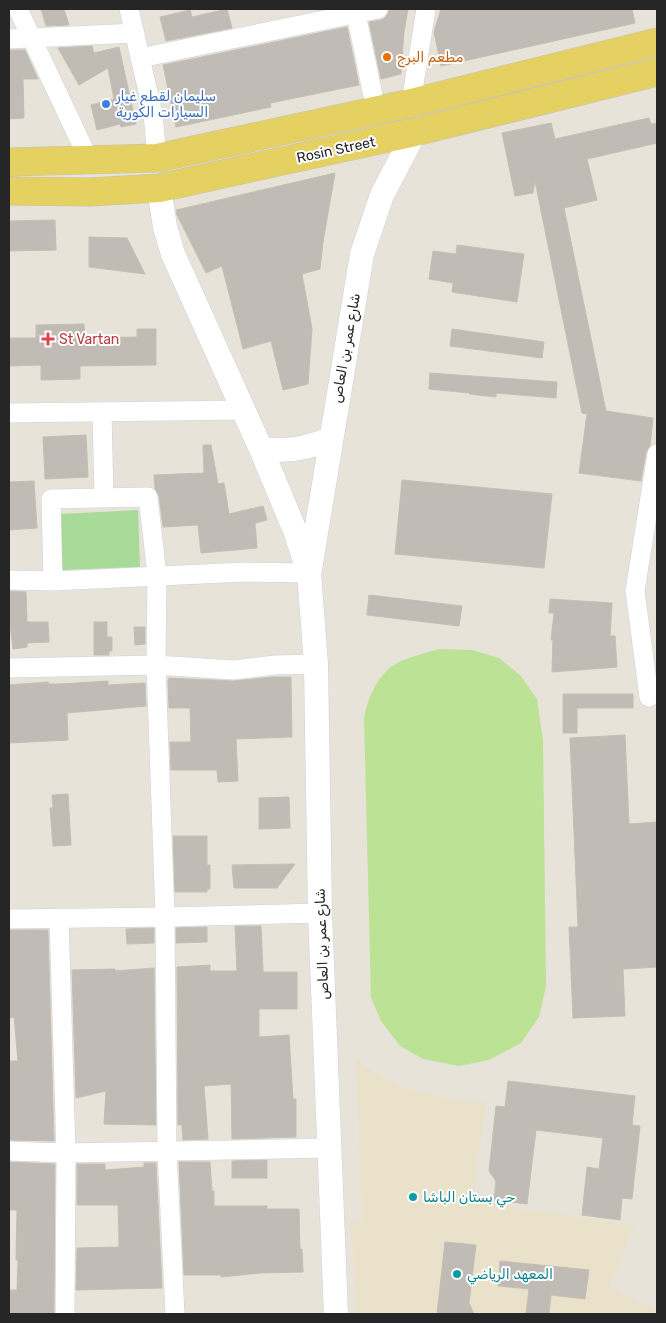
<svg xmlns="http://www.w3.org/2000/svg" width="666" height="1323" font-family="Rubik,'Noto Naskh Arabic',sans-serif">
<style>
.education{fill:#e9e1c9}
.green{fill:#a9db98}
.pitch{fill:#bbe295}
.building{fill:#c0bcb5;stroke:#c3bfb3}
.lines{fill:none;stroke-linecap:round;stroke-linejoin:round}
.minor-casing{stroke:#ced0df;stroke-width:20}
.tertiary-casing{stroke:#ced0df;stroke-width:25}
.primary-casing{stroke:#c2c2c2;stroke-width:29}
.minor{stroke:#fff;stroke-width:19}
.tertiary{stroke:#fff;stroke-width:24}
.primary{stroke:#e4d161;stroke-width:28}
.food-dot{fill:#e8710a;stroke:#fff;stroke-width:2}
.shop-dot{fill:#3f7fe0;stroke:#fff;stroke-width:2}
.health-dot{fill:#e0444e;stroke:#fff;stroke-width:2}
.culture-dot{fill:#0f9aa8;stroke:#fff;stroke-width:2}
.labels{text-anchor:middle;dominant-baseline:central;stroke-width:4;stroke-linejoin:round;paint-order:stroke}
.food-label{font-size:14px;fill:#c56008;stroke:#fff;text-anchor:start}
.shop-label{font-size:14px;fill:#366cbe;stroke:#fff;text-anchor:start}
.street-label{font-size:14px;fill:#262626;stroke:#fff}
.health-label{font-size:14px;fill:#be3a42;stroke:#fff;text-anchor:start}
.culture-label{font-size:14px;fill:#0d838f;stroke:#fff;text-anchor:start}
</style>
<rect width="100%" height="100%" fill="#e8e3d9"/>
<!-- education -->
<path class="education" d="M356 1058 366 1067 398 1086 450 1100 486 1103 473 1196 481 1203 634 1225 609 1287 657 1311V1314H357L351 1221H362Z"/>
<!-- green -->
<path class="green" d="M138 510 140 567 62 570 60 514Z"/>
<!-- pitch -->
<path class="pitch" d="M439 649 472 650 499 658 521 676 537 699 543 740 546 986 539 1017 521 1043 489 1060 459 1066 423 1059 400 1046 381 1021 371 998 364 718C368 696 380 670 401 661 413 656 426 653 439 649Z"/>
<!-- building -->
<path class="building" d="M41 9H64L69 25 46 26Z
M227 9 232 28 166 41 160 17 190 10 192 17Z
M399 9H408L404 32 401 74 381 79 369 22 381 20 386 17 389 11Z
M441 9H632L635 23 441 66 434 32Z
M347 27 359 85 270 103 271 107 176 127 163 65Z
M92 46 94 53 119 47 136 124 121 127 120 124 97 130 91 105 114 99 108 68 79 85 58 48Z
M9 50H25L38 79H23L24 118 9 119Z
M649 118 651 124 657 123V143L587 159 597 200 564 208 606 411 653 418 650 446 646 452 641 481 579 473 587 414 582 413 535 181 533 193 515 196 502 133 551 123 555 139Z
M335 173 323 242 320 269 302 274 312 329 308 384 283 390 271 341 243 349 222 266 206 273 177 215 176 210Z
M55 220 56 250 9 251V221Z
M89 237 127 238 145 274 89 267Z
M457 245 524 254 517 302 452 292 453 283 429 279 433 251 456 254Z
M84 324 85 338 137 337V329H156V365L80 366V379L41 380V365L9 366V338H36V325Z
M452 329 544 342 542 358 450 346Z
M430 373 557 382 556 398 496 393V397L469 394 470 393 429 389Z
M86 435 88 477 45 479 43 437Z
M203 445H211L218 484 224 483 229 514 263 506 267 520 255 523 257 548 201 553 198 525 163 527 159 496 155 489 154 475 204 473Z
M402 480 552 494 544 568 395 554Z
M34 481 37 528 9 530V482Z
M9 591 26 592 27 622H48L49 642 27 643V647L13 649 9 616Z
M369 595 462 606 459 626 367 615Z
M550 599 612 603 610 636H615L617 667 552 672 553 640H551L554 613H549Z
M94 622H107V637H112V651H109V655H94Z
M134 627H145V644L135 645Z
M273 677H291L292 737 236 739 238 781 218 782 217 770H171L170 742H191L190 708H169L168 681 169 678 233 681Z
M108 681V685L145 683 146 706 67 713 68 740 9 743V685L48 682 49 684H60Z
M563 694H633V708H577V733H563Z
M625 735 629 824 657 822V967L623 969 625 1016 573 1018 569 927H578L570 738Z
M68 794 71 845 53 846 50 808H53L52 795Z
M289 797 290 828 259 829V798Z
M173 836H207V865H210V889H207V892H175Z
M295 864 277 888H234L232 865Z
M235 926H261L263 972H297V1009H259V1037L289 1035 293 1099H296V1137L232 1139 231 1084 204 1086 208 1139 183 1140 182 1125H178L177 967 210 965V971H237Z
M207 927V942L176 943V928Z
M154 928V943L127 944 126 929Z
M9 930H48L54 1141 9 1140V1061H18L14 1017 9 1018Z
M154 968 156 1125 104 1124 106 1091 76 1098 72 970 115 969V971Z
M508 1081 635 1096 632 1125 640 1126 632 1199 622 1198 620 1220 582 1215 587 1167 599 1169 603 1138 536 1130 527 1204 494 1200 496 1181 489 1171 496 1106 505 1107Z
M267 1160V1178H232V1161Z
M9 1162 55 1164 54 1314H9V1290H17L18 1260H16L17 1210H9Z
M179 1162H210L212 1191H214V1206H267V1209H299L300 1249H302L303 1272 260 1273 221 1277V1275H184Z
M144 1163H156L162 1288 76 1290 77 1248 119 1247 118 1205H77V1164H105V1170L144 1167Z
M445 1242 476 1245 469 1303 474 1314H437Z
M500 1261 589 1270 585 1299 551 1295 549 1314H526L529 1289 498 1286Z"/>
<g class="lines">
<!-- minor casing -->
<g class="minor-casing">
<path id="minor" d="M18 9 89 160
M129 9 153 114 157 158
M355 9 376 110
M9 39 135 33
M140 58 378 9
M411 103 426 9
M102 412 104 498
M9 413 244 410
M9 580 53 581 245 572 309 573
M53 581 51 499 148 497 157 575 156 665 165 917 167 1151 175 1314
M9 668 156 665 234 670 275 665 316 664
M649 697 635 591 657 454
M59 918 66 1153 65 1314
M9 919 165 917 320 913
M9 1151 66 1153 329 1148"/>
</g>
<!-- tertiary casing -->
<g class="tertiary-casing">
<path id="tertiary" d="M159 188 165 227 173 254 261 449 296 533 309 573 316 664 320 913 336 1314
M261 449C286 452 307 449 330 439
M310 569 362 254 382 195 415 132"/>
</g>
<!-- primary casing -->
<g class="primary-casing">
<path id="primary" d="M9 162 157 158 411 103 657 42
M9 191 90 192 159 188 415 132 657 72"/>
</g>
<!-- minor -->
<use href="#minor" class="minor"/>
<!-- tertiary -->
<use href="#tertiary" class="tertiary"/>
<!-- primary -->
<use href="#primary" class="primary"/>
</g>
<!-- markers -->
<circle class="food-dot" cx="387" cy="57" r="5"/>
<circle class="shop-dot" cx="106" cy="104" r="5"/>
<path class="health-dot" d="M45.5 331.5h5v5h5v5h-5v5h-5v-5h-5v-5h5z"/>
<g class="culture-dot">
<circle cx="413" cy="1197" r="5"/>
<circle cx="457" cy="1274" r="5"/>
</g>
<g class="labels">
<!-- food labels -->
<g class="food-label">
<text x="397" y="57">مطعم البرج</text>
</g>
<!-- shop labels -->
<g class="shop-label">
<text x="116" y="96">سليمان لقطع غيار<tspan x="116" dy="16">السيارات الكورية</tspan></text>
</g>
<!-- street labels -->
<g class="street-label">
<text transform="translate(336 150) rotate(-12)">Rosin Street</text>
<text transform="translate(346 348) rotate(-80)">شارع عمر بن العاص</text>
<text transform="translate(322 944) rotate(-92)">شارع عمر بن العاص</text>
</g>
<!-- health labels -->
<g class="health-label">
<text x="59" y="339">St Vartan</text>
</g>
<!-- culture labels -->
<g class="culture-label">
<text x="423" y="1197">حي بستان الباشا</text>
<text x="467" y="1274">المعهد الرياضي</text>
</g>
</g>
<!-- border -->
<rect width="666" height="1323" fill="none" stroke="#262626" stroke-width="20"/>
</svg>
